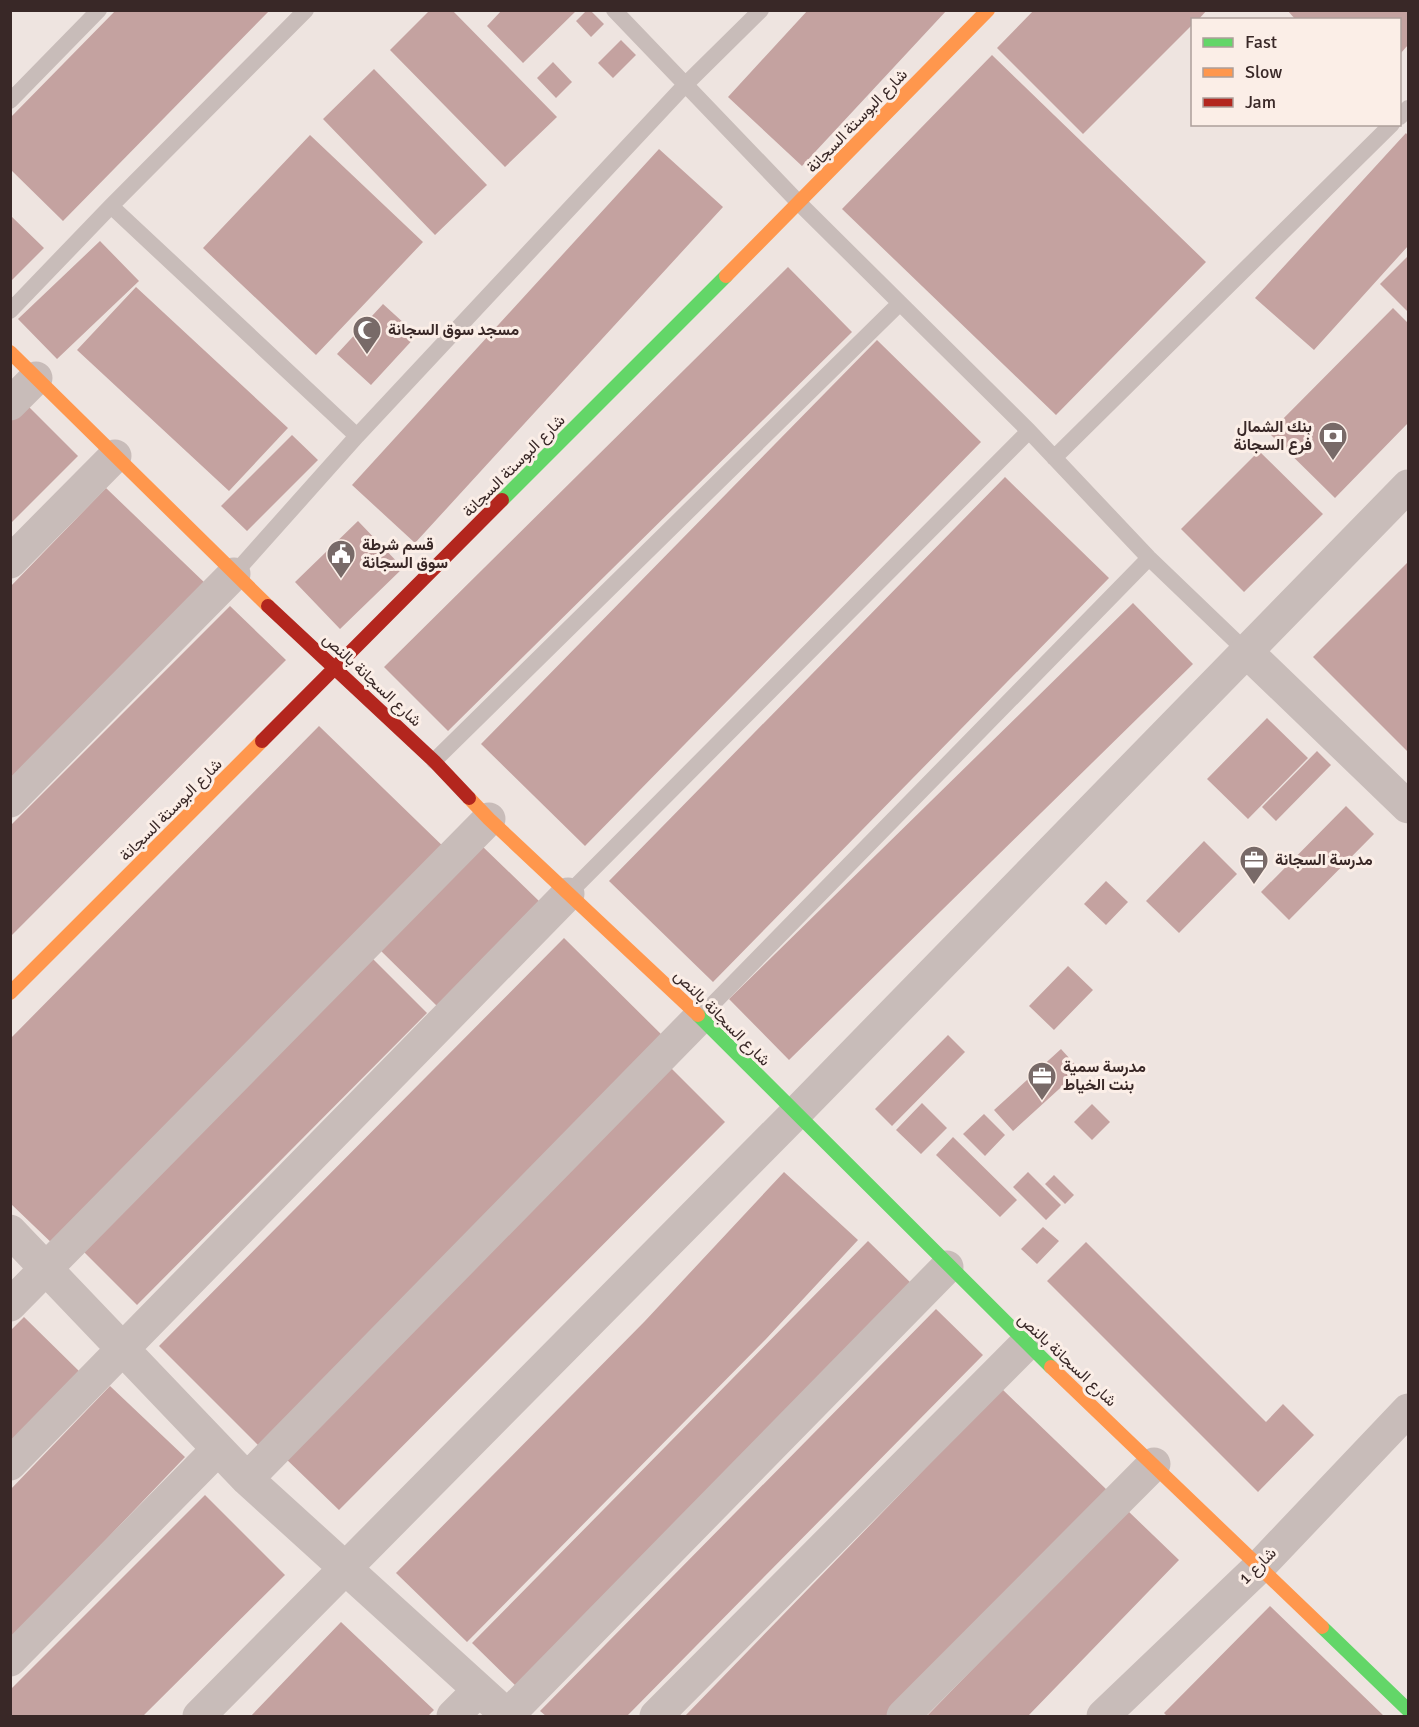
<svg xmlns="http://www.w3.org/2000/svg" width="1419" height="1727" font-family="Signika,Vazirmatn,sans-serif">
<style>
.building{fill:#c4a2a0}
.lines{fill:none;stroke-linecap:round;stroke-linejoin:round}
.lane{stroke:#c8bcb9;stroke-width:16}
.street{stroke:#c8bcb9;stroke-width:33}
.fast{stroke:#63d668;stroke-width:14}
.slow{stroke:#ff974d;stroke-width:14}
.jam{stroke:#b3261e;stroke-width:14}
.labels{text-anchor:middle;dominant-baseline:central;stroke-width:6;stroke-linejoin:round;paint-order:stroke}
.street-label{font-size:16px;fill:#392827;stroke:#fbeee7}
.poi-label{font-size:16px;font-weight:bold;fill:#392827;stroke:#fbeee7;text-anchor:start}
</style>
<rect width="100%" height="100%" fill="#eee4e0"/>
<!-- building -->
<path class="building" d="M116 10H270L63 221 10 169V118Z
M430 10H452L557 117 505 167 390 50Z
M502 10H577L523 63 487 26Z
M587 10H590L604 24 591 37 576 21Z
M808 10H947L802 166 728 97Z
M1034 10H1207L1198 20H1192V25L1083 134 997 48Z
M1287 10H1408V45L1400 54V20H1296Z
M621 40 636 55 613 78 598 63Z
M992 55 1206 262 1056 415 842 209Z
M553 62 572 82 556 98 537 78Z
M374 69 487 185 435 235 323 119Z
M1406 133 1408 136V246L1314 350 1255 298Z
M310 135 423 242 316 355 203 248Z
M659 149 723 207 415 543 352 485Z
M10 215 44 248 10 282Z
M100 241 139 281 57 359 18 319Z
M1408 256V312L1380 284Z
M788 267 852 332 448 731 384 667Z
M136 287 288 428 229 491 77 350Z
M383 304 417 335 371 385 337 354Z
M1393 308 1408 323V423L1335 498 1269 433Z
M877 340 981 442 585 846 481 744Z
M24 402 78 456 10 524V415Z
M292 435 318 460 247 531 221 506Z
M1259 451 1323 514 1244 592 1181 529Z
M1005 477 1109 578 713 982 609 881Z
M106 488 207 585 10 790V587Z
M358 521 403 568 340 629 295 582Z
M1408 562V752L1313 657Z
M1133 603 1193 664 789 1060 729 999Z
M230 606 286 660 10 937V826Z
M1267 718 1308 758 1248 819 1207 779Z
M319 726 450 853 57 1248 10 1203V1039Z
M1317 751 1331 765 1276 821 1262 807Z
M1346 806 1374 834 1289 920 1261 892Z
M1204 841 1237 874 1179 933 1146 901Z
M482 846 539 901 437 1006 380 950Z
M1106 881 1128 902 1106 925 1084 904Z
M564 938 669 1042 263 1450 159 1346Z
M372 958 427 1013 137 1305 82 1250Z
M1068 966 1093 990 1054 1030 1029 1006Z
M948 1035 965 1052 892 1126 875 1109Z
M1061 1049 1080 1070 1013 1131 994 1110Z
M670 1067 725 1122 339 1510 283 1456Z
M922 1103 947 1128 921 1154 896 1130Z
M1092 1104 1110 1122 1092 1140 1074 1122Z
M984 1114 1005 1135 985 1156 963 1134Z
M953 1137 1017 1200 1000 1217 936 1155Z
M784 1172 858 1240 766 1339 467 1642 396 1573 645 1321Z
M1028 1172 1061 1205 1046 1220 1013 1187Z
M1054 1175 1074 1195 1065 1204 1045 1184Z
M1043 1227 1059 1241 1037 1264 1021 1249Z
M868 1241 915 1287 519 1689 472 1643Z
M1086 1242 1266 1422 1283 1404 1314 1435 1258 1492 1047 1281Z
M936 1309 983 1355 627 1716H546L540 1711Z
M24 1317 81 1373 10 1444V1331Z
M110 1386 185 1457 10 1640V1490Z
M1002 1389 1107 1490 887 1716H685Z
M205 1495 285 1575 143 1716H10V1690Z
M1127 1510 1179 1560 1028 1716H927Z
M1270 1606 1384 1716H1167L1164 1713Z
M341 1622 434 1710 428 1716H251Z"/>
<g class="lines">
<!-- lane -->
<path class="lane" d="M614 10 799 203 1029 431 1149 558 1247 652
M10 101 99 10
M1400 117 1408 108
M111 206 357 436
M10 311 111 206 306 10
M1054 458 1392 124
M234 574 357 436 686 84 761 10
M434 761 899 304
M568 894 1029 431
M700 1017 1149 558"/>
<!-- street -->
<path class="street" d="M10 404 36 378
M10 562 115 456
M1247 652 1408 807
M10 801 234 574
M10 1231 247 1479 508 1716
M10 1305 489 819
M10 1464 568 894
M247 1479 700 1017
M10 1660 218 1449
M199 1716 795 1114 1408 486
M453 1716 479 1690
M507 1716 947 1267
M656 1716 1026 1344
M903 1716 1154 1464
M1103 1716 1259 1567 1408 1410"/>
<!-- fast -->
<path class="fast" d="M502 500 726 276
M698 1015 1051 1367
M1322 1627 1408 1710"/>
<!-- slow -->
<path class="slow" d="M726 276 988 10
M10 352 268 606
M469 798 489 819 698 1015
M10 993 262 741
M1051 1367 1322 1627"/>
<!-- jam -->
<path class="jam" d="M268 606 434 761 469 798
M262 741 502 500"/>
</g>
<!-- icons -->
<defs>
<g id="mosque-pin" transform="scale(1.5)"><path d="M0 17L-7.5 6A9.5 9.5 0 1 1 7.5 6Z" fill="#786a68" stroke="#fbeee7"/><path d="M3.5-4.9A6 6 0 1 0 3.5 4.9A5 5 0 1 1 3.5-4.9Z" fill="#fff"/></g>
<g id="bank-pin" transform="scale(1.5)"><path d="M0 17L-7.5 6A9.5 9.5 0 1 1 7.5 6Z" fill="#786a68" stroke="#fbeee7"/><path d="M-6-4H6V4H-6ZM0-2.3a2.3 2.3 0 1 0 0 4.6a2.3 2.3 0 1 0 0-4.6Z" fill="#fff"/></g>
<g id="civic-pin" transform="scale(1.5)"><path d="M0 17L-7.5 6A9.5 9.5 0 1 1 7.5 6Z" fill="#786a68" stroke="#fbeee7"/><path d="M-.6-6.5H3V-4.5H.6V-3L4-1V1h2V6H-6V1h2V-1L-.6-3ZM-1.2 2.5V6h2.4V2.5Z" fill="#fff"/></g>
<g id="office-pin" transform="scale(1.5)"><path d="M0 17L-7.5 6A9.5 9.5 0 1 1 7.5 6Z" fill="#786a68" stroke="#fbeee7"/><path d="M-6-3h4V-5.5h4V-3h4V5H-6ZM-1-4.5V-3h2v-1.5ZM-6 0V1H6V0Z" fill="#fff"/></g>
</defs>
<g fill-rule="evenodd">
<use href="#mosque-pin" x="367" y="330"/>
<use href="#bank-pin" x="1333" y="436"/>
<use href="#civic-pin" x="341" y="554"/>
<use href="#office-pin" x="1254" y="860"/>
<use href="#office-pin" x="1042" y="1076"/>
</g>
<g class="labels">
<!-- street labels -->
<g class="street-label">
<text transform="translate(857 121) rotate(-46)">شارع البوستة السجانة</text>
<text transform="translate(514 466) rotate(-45)">شارع البوستة السجانة</text>
<text transform="translate(372 680) rotate(43)">شارع السجانة بالنص</text>
<text transform="translate(171 810) rotate(-45)">شارع البوستة السجانة</text>
<text transform="translate(722 1018) rotate(45)">شارع السجانة بالنص</text>
<text transform="translate(1067 1360) rotate(43)">شارع السجانة بالنص</text>
<text transform="translate(1258 1566) rotate(-45)">شارع 1</text>
</g>
<!-- poi labels -->
<g class="poi-label">
<text x="388" y="330">مسجد سوق السجانة</text>
<text x="1312" y="427" text-anchor="end">بنك الشمال<tspan x="1312" dy="18">فرع السجانة</tspan></text>
<text x="362" y="545">قسم شرطة<tspan x="362" dy="18">سوق السجانة</tspan></text>
<text x="1275" y="860">مدرسة السجانة</text>
<text x="1063" y="1067">مدرسة سمية<tspan x="1063" dy="18">بنت الخياط</tspan></text>
</g>
</g>
<!-- border -->
<rect width="1419" height="1727" fill="none" stroke="#392827" stroke-width="24"/>
<!-- legend -->
<rect x="1191" y="18" width="210" height="108" fill="#fbeee7" stroke="#ad9f9a" stroke-width="1.5"/>
<rect x="1203" y="38" width="30" height="9" fill="#63d668" stroke="#ad9f9a" stroke-width="1.5"/>
<text x="1245" y="48" font-size="18" fill="#392827">Fast</text>
<rect x="1203" y="68" width="30" height="9" fill="#ff974d" stroke="#ad9f9a" stroke-width="1.5"/>
<text x="1245" y="78" font-size="18" fill="#392827">Slow</text>
<rect x="1203" y="98" width="30" height="9" fill="#b3261e" stroke="#ad9f9a" stroke-width="1.5"/>
<text x="1245" y="108" font-size="18" fill="#392827">Jam</text>
</svg>
